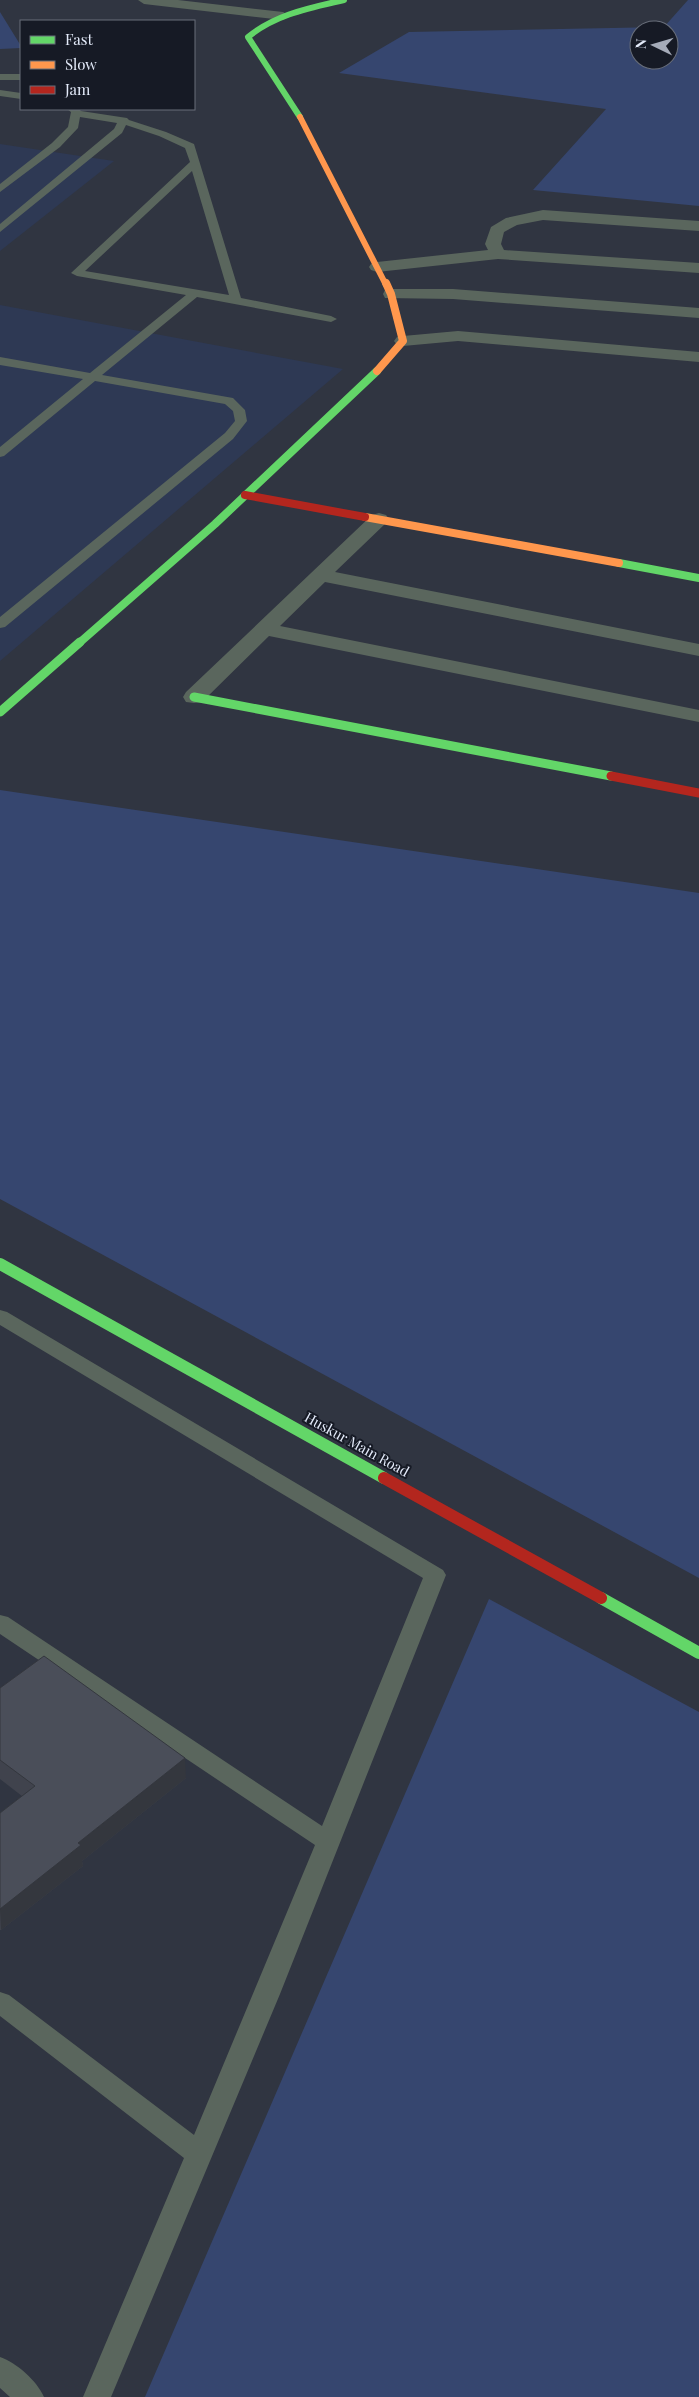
<svg xmlns="http://www.w3.org/2000/svg" width="699" height="2397" font-family="'Playfair Display',serif">
<style>
.built{fill:#2e3954}
.green{fill:#36466f;fill-rule:evenodd}
.lines{fill:none;stroke-linecap:round;stroke-linejoin:round}
.lane{fill:#5a665d;fill-rule:evenodd}
.street{fill:#5a665d;fill-rule:evenodd}
.fast-far3{stroke:#63d668;stroke-width:6}
.fast-far2{stroke:#63d668;stroke-width:8}
.fast-far1{stroke:#63d668;stroke-width:9}
.fast{stroke:#63d668;stroke-width:12}
.slow-far1{stroke:#ff974d;stroke-width:6}
.slow{stroke:#ff974d;stroke-width:8}
.jam-far2{stroke:#b3261e;stroke-width:8}
.jam-far1{stroke:#b3261e;stroke-width:9}
.jam{stroke:#b3261e;stroke-width:12}
.wall{fill:#40434d}
.shaded-wall{fill:#34373e}
.building{fill:#4a4e59;stroke:#34373e}
.labels{text-anchor:middle;dominant-baseline:central;stroke-width:4;stroke-linejoin:round;paint-order:stroke}
.street-label{font-size:14px;fill:#e4ebfa;stroke:#161a25}
</style>
<rect width="100%" height="100%" fill="#303541"/>
<!-- built -->
<path class="built" d="M0 144 114 161 0 251Z
M0 305 343 369 0 661Z"/>
<!-- green -->
<path class="green" d="M688 0H699V206L533 190 606 109 339 73 409 32 664 27ZM639 30H669V60H639Z
M0 12 21 46V48L0 49Z
M0 790 699 893V1578L0 1199Z
M489 1599 699 1712V2397H145Z"/>
<g class="lines">
<!-- lane -->
<path class="lane" d="M0 74H21V80H0Z
M0 90 21 93V99L0 96Z
M67 109H79L81 111 127 118 129 120 166 132 194 144 241 298 331 316 337 319 331 322 197 297 102 375 233 398 245 410 247 421 233 439 5 627 0 628V617L225 433 235 421 233 411 225 404 95 381 4 456 0 457V447L83 379 0 365V357L90 373 186 295 77 276 71 273 190 162 185 148 159 136 126 125 122 133 0 232V224L114 129 117 123 80 117 78 128 60 147 0 192V184L52 143 68 127 71 112ZM192 171 229 295 85 271Z
M0 1310 7 1312 443 1570 446 1575 280 1994 111 2397H83L184 2158 0 2016V1992L9 1995 194 2135 315 1845 0 1634V1615L8 1617 322 1826 423 1578 0 1325Z
M0 2357C17 2363 37 2381 44 2397H10L0 2388Z"/>
<!-- street -->
<path class="street" d="M138 0H178L283 12 290 16 283 20 144 4Z
M543 210 699 221V231L543 220 517 225 504 232 501 244 504 250 699 263V273L498 259 377 272 371 270 369 267 371 264 377 262 488 250 485 244 491 227 506 218Z
M391 289H453L699 308V318L453 299 385 298 383 294 385 290Z
M458 331 699 352V362L458 341 403 346 397 345 394 341 397 337 403 336Z
M379 513 386 515 389 519 386 523 335 572 699 644V656L325 582 280 626 699 710V722L269 636 202 702 194 703 186 702 183 697 186 692 372 515Z"/>
<!-- fast-far3 -->
<path class="fast-far3" d="M300 117 248 37C276 14 310 8 344 0"/>
<!-- fast-far2 -->
<path class="fast-far2" d="M619 563 699 578
M78 644 215 524 377 371"/>
<!-- fast-far1 -->
<path class="fast-far1" d="M194 697 611 776
M0 712 80 642"/>
<!-- fast -->
<path class="fast" d="M0 1264 384 1478
M601 1598 699 1653"/>
<!-- slow-far1 -->
<path class="slow-far1" d="M300 117 386 285"/>
<!-- slow -->
<path class="slow" d="M377 371 403 341 391 294 386 283
M365 517 619 563"/>
<!-- jam-far2 -->
<path class="jam-far2" d="M245 495 365 517"/>
<!-- jam-far1 -->
<path class="jam-far1" d="M611 776 699 793"/>
<!-- jam -->
<path class="jam" d="M384 1478 601 1598"/>
</g>
<!-- wall -->
<path class="wall" d="M0 1688 186 1778 82 1861 83 1866 1 1930H0V1813L22 1796 0 1779Z"/>
<!-- shaded-wall -->
<path class="shaded-wall" d="M185 1758 186 1778 82 1861 83 1866 1 1930 0 1909 78 1843Z"/>
<!-- building -->
<path class="building" d="M44 1656 185 1758 78 1843 81 1845 0 1909V1813L35 1786 0 1760V1688Z"/>
<g class="labels">
<!-- street labels -->
<g class="street-label">
<text transform="translate(357 1444) rotate(29)">Huskur Main Road</text>
</g>
</g>
<!-- legend -->
<rect x="20" y="20" width="175" height="90" fill="#161a25" stroke="#686e7a"/>
<rect x="30" y="36" width="25" height="8" fill="#63d668" stroke="#686e7a"/>
<text x="65" y="45" font-size="15" fill="#e4ebfa">Fast</text>
<rect x="30" y="61" width="25" height="8" fill="#ff974d" stroke="#686e7a"/>
<text x="65" y="70" font-size="15" fill="#e4ebfa">Slow</text>
<rect x="30" y="86" width="25" height="8" fill="#b3261e" stroke="#686e7a"/>
<text x="65" y="95" font-size="15" fill="#e4ebfa">Jam</text>
<!-- north arrow -->
<g transform="translate(654 45) rotate(275)"><circle r="24" fill="#161a25" stroke="#686e7a"/>
<path d="M0-4L9 19L0 12L-9 19Z" fill="#a5abb9"/>
<text y="-8" font-size="14" font-weight="bold" text-anchor="middle" fill="#e4ebfa">N</text>
</g>
</svg>
